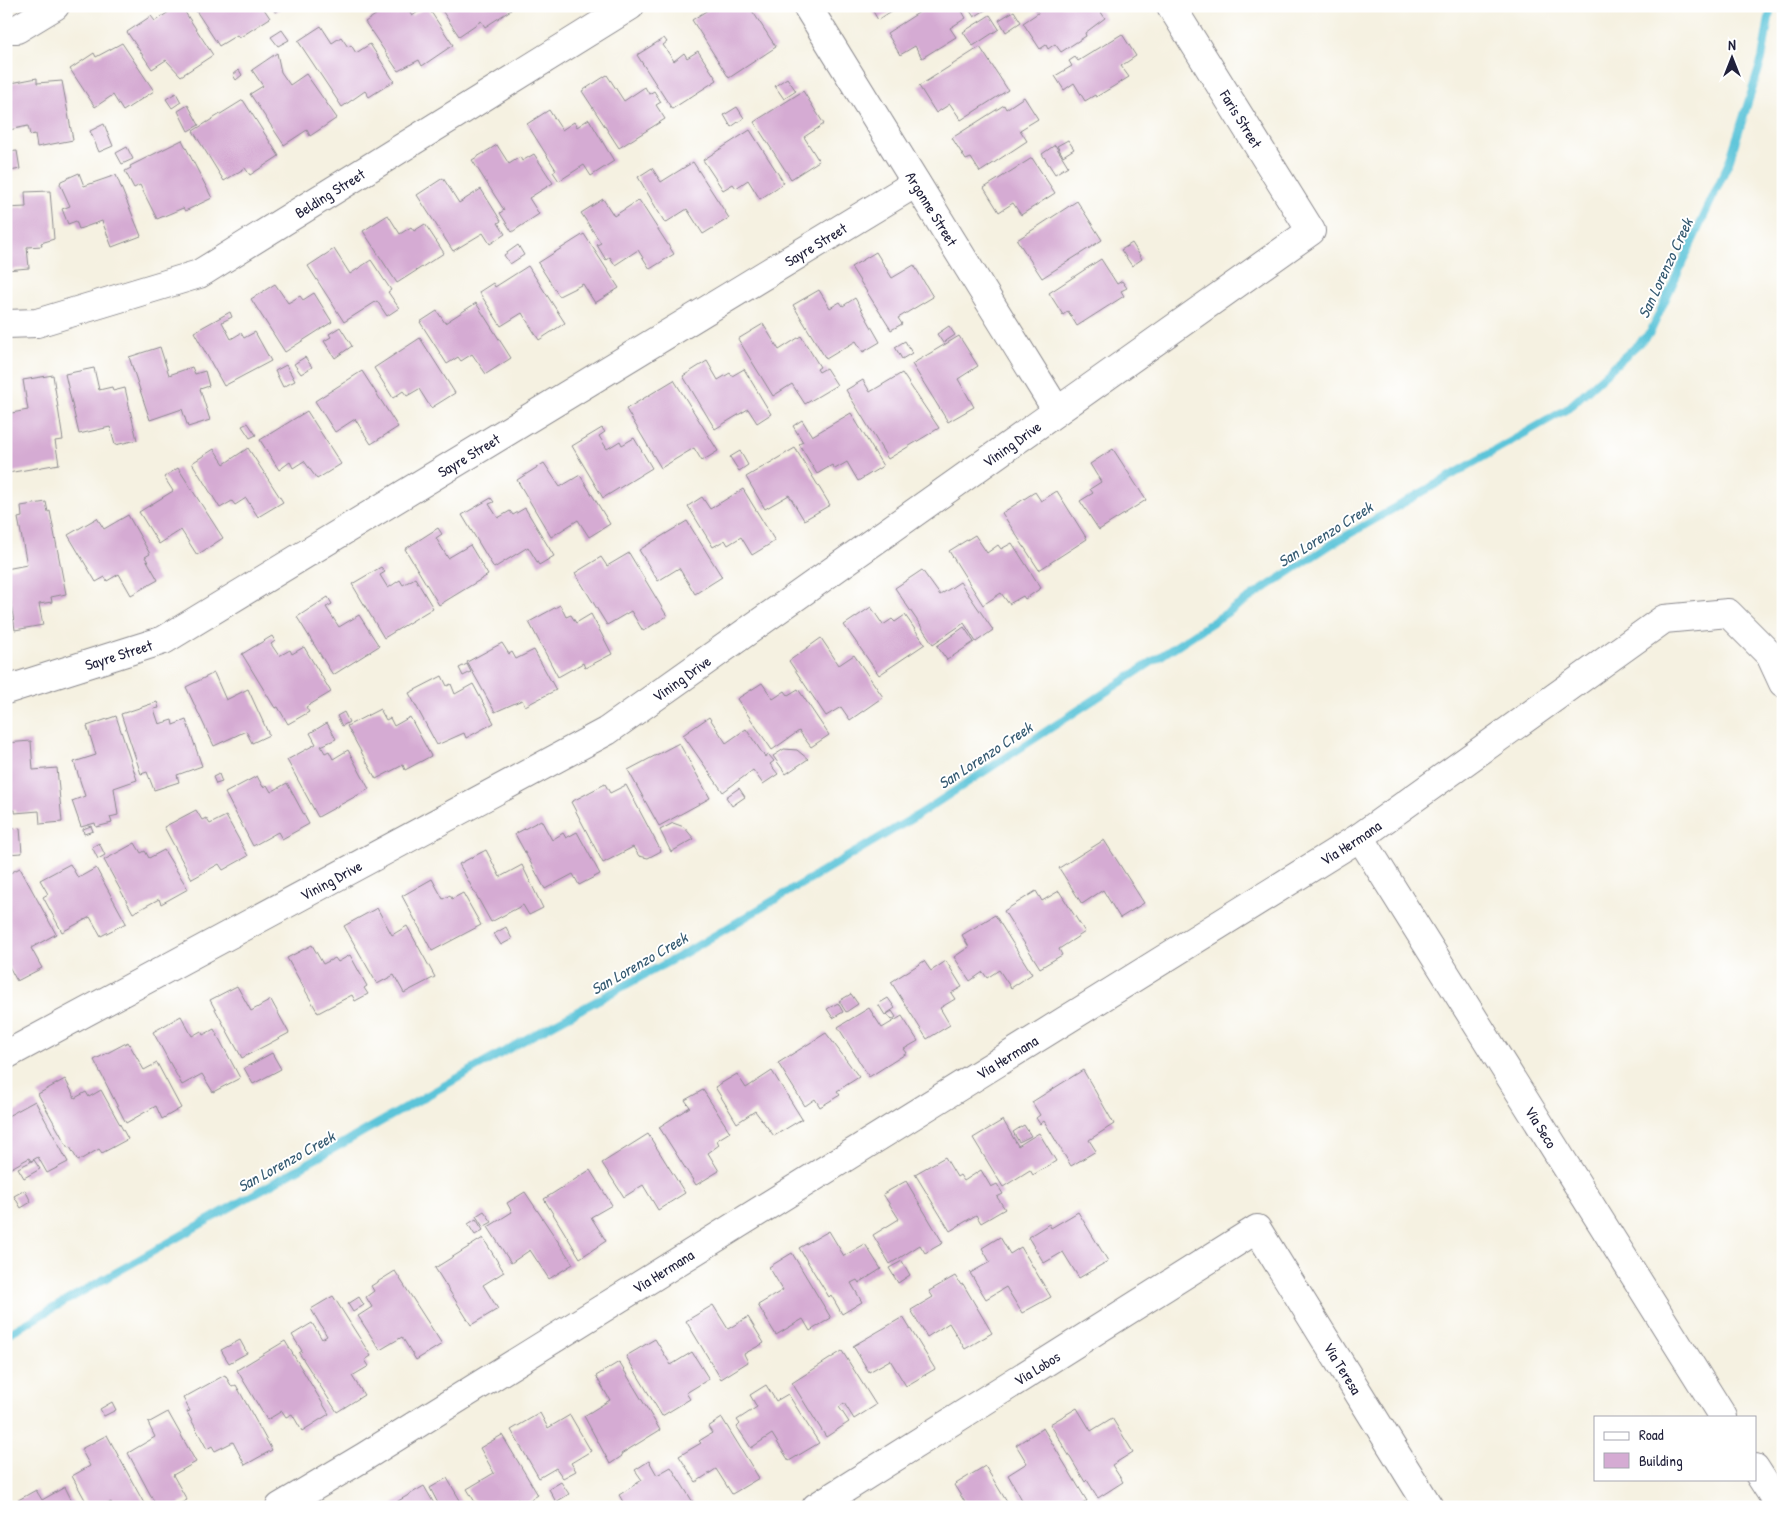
<svg xmlns="http://www.w3.org/2000/svg" width="1789" height="1513" font-family="'Patrick Hand',sans-serif">
<style>
.lines{fill:none;stroke-linecap:round;stroke-linejoin:round}
.stream{stroke:#5cc4d9;stroke-width:8}
.building{fill:#d5abd3}
.minor-casing{stroke:#8c8a8e;stroke-width:30}
.minor{stroke:#fff;stroke-width:28}
.labels{text-anchor:middle;dominant-baseline:central;stroke-width:4;stroke-linejoin:round;paint-order:stroke}
.street-label{font-size:15px;fill:#22223b;stroke:#fff}
.water-label{font-size:16px;font-style:italic;fill:#365b72;stroke:#fff}
</style>
<rect width="100%" height="100%" fill="#fff"/>
<filter id="ink" filterUnits="userSpaceOnUse"><feTurbulence type="fractalNoise" baseFrequency=".02" numOctaves="2"/><feDisplacementMap in="SourceGraphic" scale="10" xChannelSelector="R" yChannelSelector="G"/><feConvolveMatrix kernelMatrix="1 2 1 2 8 2 1 2 1" color-interpolation-filters="sRGB"/></filter>
<filter id="wash" filterUnits="userSpaceOnUse"><feTurbulence type="fractalNoise" baseFrequency=".0096" numOctaves="4" result="noise"/><feDisplacementMap in="SourceGraphic" scale="20" xChannelSelector="R" yChannelSelector="G"/><feGaussianBlur stdDeviation="1.12" result="paint"/><feColorMatrix in="noise" values="0 0 0 0 0 0 0 0 0 0 0 0 0 0 0 0 0 1.4 0 .05"/><feComposite in="paint" operator="in"/></filter>
<g filter="url(#wash)">
<rect width="100%" height="100%" fill="#f5f1e1"/>
<g class="lines">
<!-- stream -->
<path class="stream" d="M6 1335 528 1038 685 953 918 815 1332 544 1567 409 1650 333 1729 162 1762 59 1771 6"/>
</g>
<g id="blocks">
<!-- building -->
<path class="building" d="M178 6H181L213 55 181 76 166 60 152 69 127 32 151 16 155 21Z
M193 6H262L270 18 239 38 237 35 219 46Z
M271 6H285L275 12Z
M389 6H400L404 12 408 10 412 16 427 6 453 45 422 66 419 60 398 71 365 22Z
M439 6H509L511 10 485 27 481 21 459 36Z
M714 6H749L776 47 729 78 692 20Z
M870 6H899L878 20Z
M929 6H959L966 18 950 28 956 37 922 58 915 46 900 55 887 33Z
M967 6H985L987 9 974 17Z
M1034 6H1100L1098 8 1105 18 1085 33 1086 36 1061 52 1055 44 1048 49 1046 45 1040 49 1023 23 1038 13Z
M1014 11 1021 22 1006 32 999 20Z
M990 15 999 29 973 46 963 32Z
M321 26 332 43 341 37 348 47 351 45 356 53 370 44 394 81 369 97 365 91 342 107 298 41Z
M282 30 289 40 278 46 271 37Z
M1122 34 1136 56 1121 66 1129 77 1096 97 1095 95 1085 101 1074 83 1064 90 1055 76 1072 66 1069 61 1075 57 1078 61Z
M664 38 667 42 663 45 674 61 684 53 687 58 698 51 717 80 672 109 637 55Z
M122 43 154 91 123 111 113 95 95 107 70 69 94 53 96 57Z
M980 47 1008 90 961 120 950 104 936 113 919 86Z
M277 53 281 72 290 85 306 74 337 118 310 136 307 130 284 145 250 94 263 86 252 70Z
M239 70 242 75 236 80 233 75Z
M607 75 624 101 645 87 649 94 654 91 661 102 656 105 665 119 619 148 582 91Z
M37 78V83L62 81 73 140 37 147 35 134 30 135 28 126 9 130 6 116V84Z
M787 78 796 91 784 99 775 86Z
M803 91 824 124 804 137 819 161 791 179 754 122Z
M176 93 181 102 172 108 166 99Z
M1024 97 1038 119 1020 130 1027 141 980 172 971 158 966 160 952 138 1004 105 1006 109Z
M243 100 279 156 250 175 245 168 224 181 193 131Z
M188 105 199 125 188 131 178 111Z
M737 107 744 118 731 127 724 115Z
M549 110 562 130 574 122 577 127 589 119 614 161 591 176 584 165 559 181 553 172 556 170 527 124Z
M104 124 113 146 99 152 90 131Z
M750 130 784 183 760 199 748 180 736 188 733 184 723 190 703 160Z
M182 140 212 198 185 211 183 208 157 219 140 185 134 188 125 171 131 168 130 166Z
M1068 140 1074 149 1063 156 1057 146Z
M497 145 509 164 520 157 522 161 534 154 553 183 529 198 539 214 512 232 500 213 504 210 472 160Z
M1055 145 1068 166 1055 174 1042 154Z
M127 147 133 159 122 164 116 153Z
M17 151 20 169 6 172V152Z
M1032 158 1055 193 1021 215 1013 203 999 212 984 188Z
M693 162 729 218 703 234 687 209 665 223 638 177 652 168 661 182Z
M79 173 84 186 116 175 141 236 112 247 102 221 79 229 76 221 68 224 62 209 70 206 60 184 61 181Z
M443 178 459 203 481 189 501 221 498 223 505 234 490 244 483 233 453 251 417 195Z
M50 191 54 239 41 243 42 246 27 247 29 268 6 270V208L26 207 25 192Z
M603 199 614 216 639 200 674 254 650 269 638 250 615 265 610 257 606 260 597 245 601 243 581 213Z
M1077 201 1102 240 1042 278 1017 240Z
M388 215 400 234 411 227 414 231 425 224 444 253 397 283 363 231Z
M584 234 619 288 595 303 583 284 559 296 538 263Z
M1132 243 1142 259 1132 266 1121 250Z
M518 245 524 255 510 264 504 255Z
M334 249 350 274 371 260 391 290 388 292 399 308 387 316 377 301 344 322 308 266Z
M876 252 892 278 914 265 933 297 898 318 902 324 891 330 851 267Z
M1101 259 1117 284 1122 281 1127 288 1121 291 1124 296 1077 326 1068 311 1063 315 1049 293Z
M528 266 565 323 539 340 522 313 501 326 479 292 493 283 495 287Z
M275 284 288 303 300 296 303 300 314 293 332 322 285 352 251 299Z
M819 290 830 308 840 302 843 306 855 298 880 342 863 352 856 341 826 359 793 305Z
M476 303 511 358 486 374 472 354 461 361 458 357 447 364 420 322 437 311 445 323Z
M230 312 232 317 222 322 231 339 241 333 244 338 255 332 271 361 224 386 194 332Z
M763 324 779 350 801 336 820 367 817 369 819 372 826 368 837 385 805 404 792 384 773 396 738 339Z
M949 326 955 335 943 343 937 334Z
M340 327 352 346 335 358 324 341 331 337 329 334Z
M959 336 978 366 958 379 974 407 948 422 912 364Z
M420 338 455 393 431 408 419 389 407 396 403 391 393 398 374 368Z
M905 341 912 353 902 359 895 347Z
M160 347 169 375 192 367 195 374 205 371 209 386 200 389 210 420 188 427 182 409 150 420 129 357Z
M305 357 312 367 301 374 294 364Z
M707 361 718 380 730 373 732 376 744 369 771 414 757 423 748 409 715 429 683 376Z
M286 365 295 381 283 387 275 371Z
M94 368 99 390 112 387 113 391 125 388 137 440 115 445 110 427 79 434 65 374Z
M362 371 398 427 371 444 355 419 335 432 315 401Z
M902 373 939 428 888 459 846 390 863 380 870 392Z
M53 375 63 440 55 441 59 464 8 473 6 414 28 410 23 380Z
M674 380 718 451 702 461 694 448 661 468 626 409Z
M307 411 341 464 317 479 304 461 293 468 290 462 279 470 260 440Z
M851 413 883 466 858 481 847 462 835 469 832 465 817 474 799 444 803 442 793 426 802 420 812 436Z
M248 423 256 435 250 438 242 426Z
M602 428 605 432 599 436 607 449 620 441 622 445 634 438 652 468 603 498 572 446Z
M248 448 283 502 258 517 246 498 235 505 232 501 220 508 192 463 214 449 224 464Z
M795 448 830 505 804 520 789 495 765 509 746 477Z
M1113 449 1146 500 1099 530 1080 501 1093 493 1090 489 1101 482 1090 464Z
M740 451 748 465 739 471 730 457Z
M544 463 560 487 580 475 610 524 589 537 578 520 551 537 517 480Z
M178 468 223 538 197 555 181 530 159 544 139 512 173 491 164 477Z
M743 489 775 541 752 555 741 537 728 545 725 540 713 547 688 506 702 497 710 509Z
M1057 491 1087 539 1039 570 1002 513 1035 492 1041 501Z
M491 498 494 502 489 504 498 518 510 511 513 515 525 508 554 556 539 565 528 547 494 568 462 515Z
M46 502 48 512 50 511 66 594 51 597 52 602 39 604 43 625 15 630 6 569 27 565 18 518 22 517 21 506Z
M128 515 150 554 145 557 158 580 131 595 119 574 107 581 105 577 96 582 68 535 97 518 104 529Z
M687 521 722 577 695 594 679 568 658 581 639 550Z
M438 528 442 534 436 538 448 558 470 545 488 575 439 605 405 549Z
M975 535 987 553 998 545 1001 549 1012 543 1041 588 1025 599 1023 596 1009 604 1001 593 983 605 949 551Z
M629 553 667 616 643 631 631 611 607 625 575 573 601 557 607 566Z
M381 567 385 572 380 575 388 588 400 580 403 585 415 578 433 608 384 638 352 584Z
M922 570 940 595 960 582 993 630 976 642 964 623 933 644 895 588Z
M328 597 332 604 326 607 339 627 359 615 379 646 333 675 297 617Z
M560 605 566 617 571 615 576 623 591 614 612 654 585 668 583 663 558 677 529 622Z
M871 607 883 625 892 619 895 622 905 615 925 644 879 675 844 625Z
M964 627 974 642 947 660 937 646Z
M272 636 275 641 271 644 279 656 290 650 292 654 304 647 331 692 306 707 309 712 288 724 278 707 275 708 242 654Z
M821 638 839 665 854 655 883 697 850 720 841 707 826 716 789 661Z
M502 643 509 654 512 652 516 659 534 650 556 690 525 706 522 700 495 712 467 662Z
M467 664 471 672 463 676 459 668Z
M214 673 226 700 248 689 269 735 252 743 246 731 214 746 186 687Z
M442 676 447 686 451 684 455 694 473 684 494 723 466 738 464 733 437 745 409 693Z
M762 683 773 699 785 691 788 695 798 689 829 735 811 747 799 731 772 750 737 699Z
M157 702 159 708 154 709 159 724 172 720 173 725 186 720 202 766 177 775 179 782 154 790 147 772 141 774 121 714Z
M380 709 386 720 390 718 394 726 410 717 431 756 405 770 403 765 376 779 347 726Z
M344 712 349 722 342 726 337 716Z
M116 716 137 780 114 788 118 815 110 817 112 823 96 827 95 823 81 827 72 801 85 796 74 762 96 755 87 726Z
M709 717 726 743 746 729 765 757 769 755 774 761 770 764 778 774 763 784 753 770 723 792 683 735Z
M327 723 336 739 321 746 325 753 329 751 333 759 348 750 369 789 318 817 287 760 316 744 310 733Z
M31 741 33 770 57 768 62 822 40 824 39 811 15 813V810L6 811V743Z
M679 743 710 798 659 826 628 770Z
M784 749 797 750 808 759 786 774 773 756Z
M219 774 222 782 216 784 213 777Z
M257 776 263 787 267 785 271 792 287 783 309 824 282 839 278 832 253 846 225 793Z
M605 784 610 793 626 785 661 851 648 858 639 856 633 847 603 863 571 802Z
M739 788 745 797 732 806 726 797Z
M196 810 202 820 206 818 210 824 226 816 248 856 223 870 219 864 192 879 164 827Z
M541 820 552 840 563 833 566 838 577 832 600 874 579 885 573 874 545 889 515 834Z
M673 823 684 827 694 839 671 852 660 830Z
M91 826 93 831 84 834 83 829Z
M20 828 22 853 6 854V830Z
M1104 840 1144 903 1120 918 1103 890 1082 904 1059 868Z
M99 843 105 855 98 859 92 847Z
M135 843 141 853 145 851 149 858 164 850 188 889 161 904 159 899 133 913 104 860Z
M486 850 500 877 522 865 543 908 529 915 523 905 491 922 459 864Z
M70 864 78 878 96 868 126 923 101 936 90 917 62 932 43 897 48 894 40 880Z
M20 868 56 934 31 948 42 968 17 981 6 961V875Z
M432 879 443 899 450 895 452 899 463 893 481 925 432 951 402 896Z
M1036 891 1042 901 1059 891 1085 932 1059 949 1062 955 1040 968 1004 911Z
M377 908 392 935 407 926 435 977 404 993 394 975 377 984 344 926Z
M995 915 1032 974 1011 988 999 970 987 978 983 972 970 981 954 957 969 947 962 935Z
M506 927 512 939 501 945 494 934Z
M312 945 323 964 335 958 338 962 350 955 367 986 364 988 368 994 355 1001 352 995 318 1013 287 958Z
M924 961 931 971 946 961 962 987 951 993 955 999 940 1008 950 1025 927 1039 891 982Z
M237 986 251 1011 271 1000 289 1033 242 1058 210 1000Z
M851 994 858 1004 846 1012 839 1001Z
M888 998 895 1008 885 1015 878 1004Z
M838 1003 843 1012 833 1018 827 1009Z
M869 1008 882 1028 902 1016 918 1041 904 1049 907 1053 869 1077 838 1027Z
M892 1011 896 1017 892 1020 887 1014Z
M181 1016 192 1036 201 1031 203 1035 214 1029 240 1078 213 1092 202 1074 182 1085 153 1032Z
M826 1033 859 1077 837 1091 840 1095 820 1107 815 1099 805 1106 778 1063Z
M128 1042 144 1070 157 1063 181 1108 162 1119 156 1106 126 1123 94 1060Z
M272 1053 281 1069 253 1084 244 1068Z
M1083 1070 1114 1124 1089 1140 1096 1151 1071 1166 1044 1121 1040 1124 1036 1118 1040 1115 1032 1102Z
M772 1071 802 1119 774 1136 755 1111 737 1123 715 1087 737 1074 746 1088Z
M65 1079 75 1098 86 1092 89 1097 101 1090 128 1139 102 1153 99 1149 78 1161 70 1147 68 1148 38 1094Z
M703 1090 730 1132 717 1140 719 1145 708 1153 719 1171 696 1185 659 1127 690 1107 685 1100Z
M35 1101 68 1162 47 1173 38 1157 31 1161 29 1158 6 1171V1117Z
M1003 1120 1018 1146 1039 1133 1056 1161 1033 1175 1030 1170 1003 1187 973 1138Z
M1024 1125 1031 1136 1019 1142 1013 1132Z
M648 1134 685 1193 658 1210 643 1185 624 1197 602 1163Z
M945 1157 957 1177 960 1175 964 1181 981 1170 991 1187 997 1184 1003 1194 997 1197 1005 1209 981 1223 976 1215 950 1231 915 1174Z
M34 1160 40 1169 24 1178 18 1168Z
M590 1170 612 1205 591 1217 606 1241 580 1258 544 1199Z
M906 1181 943 1243 925 1253 920 1245 890 1264 873 1235 899 1219 883 1194Z
M25 1190 31 1202 21 1208 14 1196Z
M525 1192 573 1264 549 1279 530 1250 511 1263 488 1227 512 1212 507 1203Z
M484 1211 492 1222 483 1227 476 1216Z
M1078 1212 1108 1261 1079 1278 1063 1252 1044 1263 1028 1237 1049 1224 1051 1228Z
M476 1219 483 1230 475 1235 468 1224Z
M829 1231 844 1256 865 1244 881 1269 859 1283 857 1280 851 1283 862 1302 842 1314 831 1295 829 1297 799 1248Z
M1000 1237 1010 1254 1021 1247 1051 1297 1022 1313 1006 1287 986 1299 970 1273 990 1262 982 1248Z
M483 1238 504 1272 483 1285 498 1309 471 1325 435 1268Z
M792 1253 831 1318 810 1331 803 1319 776 1335 758 1305 783 1290 769 1267Z
M902 1261 910 1275 898 1283 889 1268Z
M395 1271 442 1344 416 1360 402 1337 380 1350 358 1316 372 1307 366 1297 374 1291 371 1286Z
M955 1276 961 1285 963 1284 992 1333 965 1349 949 1323 927 1337 911 1310 933 1297 929 1291Z
M333 1296 371 1356 365 1360 369 1366 352 1376 364 1395 337 1412 299 1353 302 1351 292 1335 312 1323 322 1339 327 1336 311 1309Z
M359 1297 364 1305 353 1312 348 1304Z
M713 1305 728 1329 748 1317 764 1343 744 1354 748 1362 721 1379 686 1321Z
M903 1317 935 1369 906 1386 890 1360 869 1372 853 1346Z
M655 1339 671 1365 692 1352 709 1379 686 1393 690 1399 662 1416 626 1356Z
M240 1340 247 1353 229 1363 221 1350Z
M285 1341 329 1414 302 1431 292 1414 286 1417 282 1411 267 1420 237 1370Z
M842 1351 876 1405 854 1419 844 1403 839 1407 849 1422 826 1437 792 1383Z
M619 1362 660 1430 621 1454 622 1456 610 1464 584 1416 610 1400 596 1376Z
M225 1375 232 1387 236 1385 272 1450 245 1465 233 1442 215 1451 212 1446 207 1449 187 1412 190 1411 183 1398Z
M766 1385 776 1401 788 1394 819 1443 789 1461 772 1434 751 1448 737 1427 740 1424 737 1420 757 1407 750 1395Z
M112 1402 116 1410 104 1416 100 1409Z
M1077 1408 1091 1431 1112 1418 1133 1452 1112 1465 1123 1482 1098 1498 1087 1480 1085 1482 1050 1424Z
M168 1412 196 1462 173 1475 187 1500 174 1507H157L128 1453 155 1437 148 1423Z
M540 1413 548 1428 570 1415 591 1451 571 1463 576 1471 563 1478 556 1468 539 1478 511 1430Z
M722 1418 759 1478 732 1494 716 1469 696 1482 679 1456 701 1443 699 1441 712 1433 708 1427Z
M1043 1428 1087 1501 1078 1507H1055L1053 1503 1047 1507H1026L1008 1475 1027 1463 1016 1445Z
M107 1435 146 1507H113L111 1502 103 1507H89L72 1476 90 1466 81 1449Z
M502 1435 538 1495 522 1506 518 1499 505 1507H478L467 1489 494 1473 480 1448Z
M649 1461 657 1475 671 1467 696 1507H626L619 1495 642 1480 635 1470Z
M985 1466 1010 1507H968L954 1485Z
M447 1478 464 1507H440L430 1488Z
M561 1482 569 1494 556 1502 549 1489Z
M424 1486 436 1507H395L393 1504Z
M65 1487 75 1507H6L36 1490 42 1500Z"/>
</g>
</g>
<g filter="url(#ink)">
<use href="#blocks" fill-opacity="0" stroke="#8c8a8e" stroke-width="1"/>
<g class="lines">
<!-- minor casing -->
<g class="minor-casing">
<g id="minor">
<path id="s1" d="M807 6 1057 411"/>
<path d="M6 29H17L55 6"/>
<path id="s2" d="M6 324 37 323 199 274 630 6"/>
<path id="s3" d="M6 690 164 640 916 183"/>
<path id="s4" d="M1360 837 1723 1417"/>
<path id="s5" d="M6 1055 607 731 1311 231 1171 6"/>
<path d="M1755 1468 1780 1507"/>
<path id="s6" d="M280 1507 364 1457 1360 837 1664 619 1728 613 1770 655 1783 683"/>
<path id="s7" d="M816 1507 1257 1229 1429 1507"/>
</g>
</g>
<!-- minor -->
<use href="#minor" class="minor"/>
</g>
</g>
<g class="labels">
<!-- street labels -->
<g class="street-label">
<text transform="translate(1241 119) rotate(58)">Faris Street</text>
<text stroke="none"><textPath href="#s2" startOffset="354">Belding Street</textPath></text>
<text stroke="none"><textPath href="#s1" startOffset="238">Argonne Street</textPath></text>
<text stroke="none"><textPath href="#s3" startOffset="928">Sayre Street</textPath></text>
<text stroke="none"><textPath href="#s5" startOffset="1179">Vining Drive</textPath></text>
<text stroke="none"><textPath href="#s3" startOffset="522">Sayre Street</textPath></text>
<text stroke="none"><textPath href="#s3" startOffset="118">Sayre Street</textPath></text>
<text stroke="none"><textPath href="#s5" startOffset="774">Vining Drive</textPath></text>
<text stroke="none"><textPath href="#s6" startOffset="1260">Via Hermana</textPath></text>
<text stroke="none"><textPath href="#s5" startOffset="369">Vining Drive</textPath></text>
<text stroke="none"><textPath href="#s6" startOffset="855">Via Hermana</textPath></text>
<text stroke="none"><textPath href="#s4" startOffset="342">Via Seco</textPath></text>
<text stroke="none"><textPath href="#s6" startOffset="450">Via Hermana</textPath></text>
<text stroke="none"><textPath href="#s7" startOffset="261">Via Lobos</textPath></text>
<text stroke="none"><textPath href="#s7" startOffset="685">Via Teresa</textPath></text>
</g>
<!-- water labels -->
<g class="water-label">
<text transform="translate(1665 268) rotate(-65)">San Lorenzo Creek</text>
<text transform="translate(1325 534) rotate(-32)">San Lorenzo Creek</text>
<text transform="translate(985 755) rotate(-33)">San Lorenzo Creek</text>
<text transform="translate(639 963) rotate(-30)">San Lorenzo Creek</text>
<text transform="translate(286 1161) rotate(-29)">San Lorenzo Creek</text>
</g>
</g>
<!-- margin -->
<rect width="1789" height="1513" fill="none" stroke="#fff" stroke-width="25"/>
<!-- legend -->
<rect x="1594" y="1416" width="162" height="65" fill="#ffffff" stroke="#a7a7b1"/>
<rect x="1604" y="1432" width="25" height="8" fill="#ffffff" stroke="#a7a7b1"/>
<text x="1639" y="1440" font-size="15" fill="#22223b">Road</text>
<rect x="1604" y="1453" width="25" height="15" fill="#d5abd3" stroke="#a7a7b1"/>
<text x="1639" y="1466" font-size="15" fill="#22223b">Building</text>
<!-- north arrow -->
<g transform="translate(1732 58)" stroke="#ffffff" stroke-width="4" paint-order="stroke">
<path d="M0-4L9 19L0 12L-9 19Z" fill="#22223b"/>
<text y="-8" font-size="14" font-weight="bold" text-anchor="middle" fill="#22223b">N</text>
</g>
</svg>
